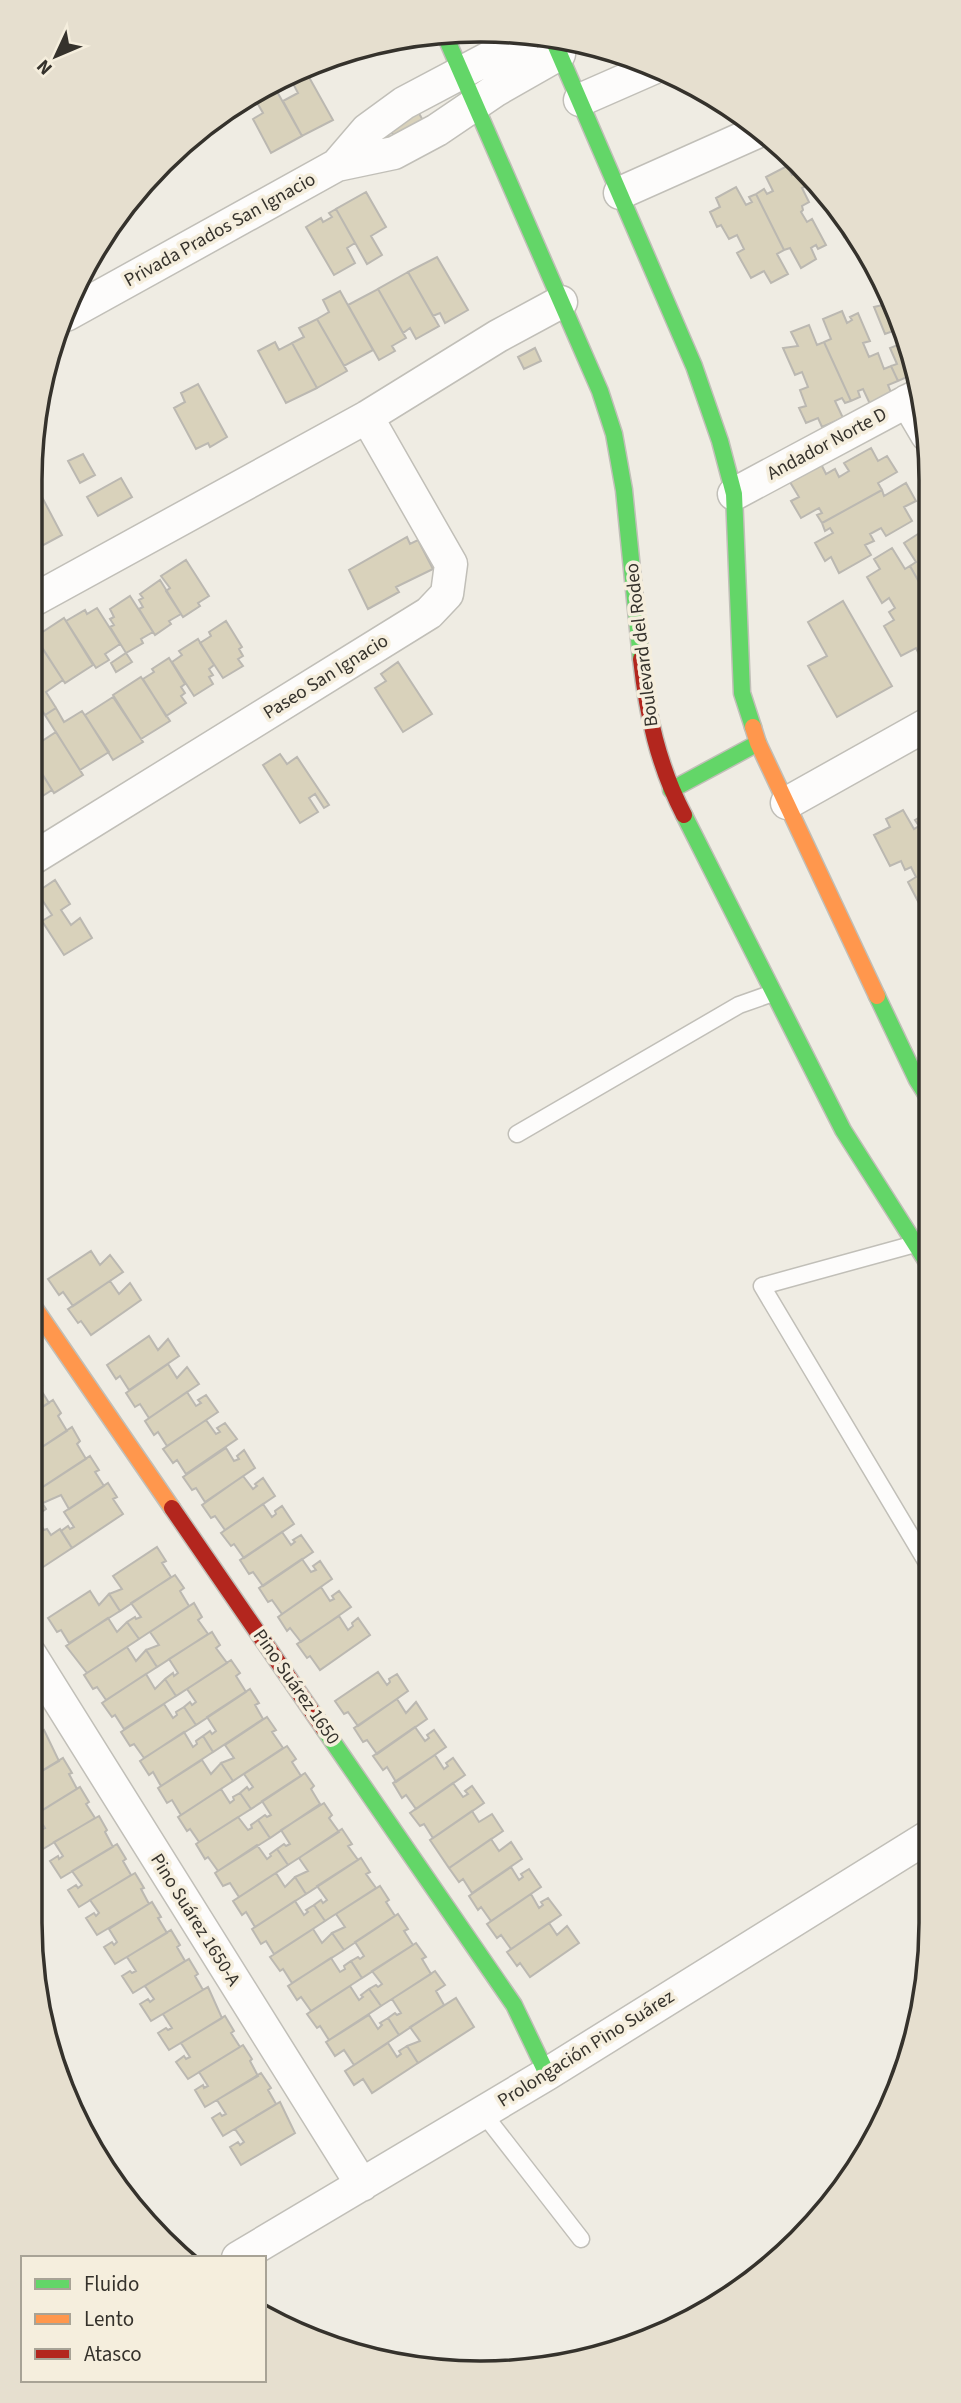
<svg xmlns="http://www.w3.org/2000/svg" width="961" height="2403" font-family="'Source Sans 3',sans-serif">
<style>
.building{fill:#d9d2bb;stroke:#bbb8b1;stroke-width:2}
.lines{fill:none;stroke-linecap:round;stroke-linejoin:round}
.lane-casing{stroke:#c1bfb8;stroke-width:19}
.street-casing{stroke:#c1bfb8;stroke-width:35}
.fast-casing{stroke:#c1bfb8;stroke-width:19}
.slow-casing{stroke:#c1bfb8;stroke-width:19}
.jam-casing{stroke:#c1bfb8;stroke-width:19}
.lane{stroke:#fdfcfb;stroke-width:16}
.street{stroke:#fdfcfb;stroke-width:32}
.fast{stroke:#63d668;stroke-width:16}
.slow{stroke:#ff974d;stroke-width:16}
.jam{stroke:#b3261e;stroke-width:16}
.labels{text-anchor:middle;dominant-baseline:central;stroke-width:7;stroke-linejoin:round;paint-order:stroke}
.street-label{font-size:19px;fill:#35322c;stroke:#f5eedd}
.rim{fill:none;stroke:#35322c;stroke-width:3.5}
</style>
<rect width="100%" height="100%" fill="#efece3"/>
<!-- building -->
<path class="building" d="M305 70 333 120 302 136 283 101 298 93 288 74Z
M275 88 302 136 271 153 253 119 263 113 255 99Z
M415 106 426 126 397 142 386 122Z
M787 166 792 175 801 170 809 185 802 188 809 202 802 206 803 210 801 212 807 222 812 219 826 245 818 249 816 245 811 248 816 259 801 268 790 248 784 250 756 194 764 189 767 194 773 191 766 177Z
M803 169 820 184 827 195 822 197 814 182 809 185 801 170Z
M736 187 746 205 752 202 749 197 756 194 784 250 777 254 788 274 771 283 764 271 751 278 737 253 744 249 737 235 729 239 721 225 717 227 710 212 720 207 716 198Z
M366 192 386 227 371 236 382 255 367 264 336 209Z
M836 208 851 231 844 237 830 212Z
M336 209 355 243 347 248 355 263 334 275 306 227 321 218 323 222 332 217 329 213Z
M437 257 468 310 445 323 440 313 433 316 408 272Z
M408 272 439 326 416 339 410 328 403 333 378 289Z
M378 289 406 338 392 346 395 351 379 360 348 305Z
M887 289 916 384 913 386 909 376 898 381 891 366 897 364 890 348 898 345 893 331 885 334 874 307 887 304 882 291Z
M340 291 373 350 344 366 317 319 329 312 323 300Z
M842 311 847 323 852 320 850 317 858 313 870 341 863 343 869 357 878 353 884 369 891 366 898 381 888 385 892 395 870 404 863 389 858 391 860 397 851 401 824 342 831 339 823 319Z
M317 319 347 371 317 388 292 343 304 337 299 328Z
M809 325 817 345 824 342 851 401 845 403 842 398 835 401 843 418 822 427 818 418 806 423 799 408 806 406 800 390 808 387 802 372 795 375 783 348 798 346 791 332Z
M275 342 279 350 292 343 317 388 286 403 258 351Z
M535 348 541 361 524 369 518 357Z
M198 384 227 437 210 447 208 443 196 449 174 408 185 402 181 393Z
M871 448 878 461 887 456 897 472 878 483 882 490 822 523 817 515 822 513 819 508 801 518 791 501 799 497 790 482 821 464 826 474 835 469 839 477 849 471 844 463Z
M83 454 95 475 80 483 68 461Z
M121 478 132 497 98 516 87 497Z
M33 480 62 535 38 548 34 541 30 543V482Z
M906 483 916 501 904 507 912 521 886 536 881 528 870 534 874 541 865 545 871 555 839 573 831 557 825 561 815 543 833 533 830 528 825 531 822 523 882 490 884 496Z
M921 532 928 542V598L910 566 916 562 904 543Z
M407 537 410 544 418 540 433 569 396 587 399 592 368 609 349 570Z
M892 548 905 569 910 566 928 598V652L920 656 916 648 901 656 884 626 894 620 889 612 895 608 889 598 882 603 867 577 880 569 874 559Z
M186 560 209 596 198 603 200 606 183 617 166 591 170 588 161 576Z
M160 580 181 614 169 621 171 624 155 635 139 609 143 607 139 600 143 598 140 594Z
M130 596 153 632 141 639 143 643 126 653 110 627 114 625 110 619 114 617 110 609Z
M843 601 892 686 837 717 808 666 827 656 808 622Z
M97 608 120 644 105 654 109 660 96 668 66 621 85 610 87 614Z
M64 618 93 665 65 683 35 637Z
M226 621 242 647 239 649 243 656 238 659 243 666 223 678 200 643 211 636 209 632Z
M36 638 63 680 46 692 56 708 45 715 30 691V641Z
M198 639 214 665 209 669 213 675 209 677 213 684 194 696 172 662 182 655 179 651Z
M126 653 132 662 116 672 111 663Z
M169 658 185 684 181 687 185 693 181 696 186 703 166 716 143 679 154 672 152 669Z
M398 662 432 714 403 732 375 688 386 681 381 674Z
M141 677 170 721 141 739 113 695Z
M113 697 143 742 113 760 85 715Z
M56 708 64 722 82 711 109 752 80 770 45 715Z
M56 732 83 775 54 793 30 754V749Z
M30 754 52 790 30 804Z
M280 754 287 764 297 757 329 805 324 808 315 794 309 798 318 812 300 823 263 765Z
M903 810 914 829 919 826 915 820 922 816 928 829 929 905 922 909 908 882 916 877 911 867 905 870 901 861 890 866 874 835 890 827 886 819Z
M928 813V829L922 816Z
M55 880 70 904 61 910 71 925 80 918 92 938 64 955 42 921 52 915 37 892Z
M91 1251 100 1265 110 1255 123 1272 73 1306 63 1292 59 1295 48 1279Z
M110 1281 119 1294 130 1283 141 1300 91 1335 81 1321 78 1323 68 1309Z
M149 1336 158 1350 168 1339 179 1356 129 1390 120 1376 116 1379 107 1365Z
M168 1364 177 1378 187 1367 199 1384 149 1418 140 1404 135 1407 126 1393Z
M34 1371 42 1385 39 1387 49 1403 30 1415V1374Z
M187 1392 196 1406 201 1403 198 1400 206 1395 218 1412 167 1446 158 1432 154 1435 145 1421Z
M53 1400 61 1413 58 1416 67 1431 30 1455V1415Z
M206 1420 216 1434 220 1432 217 1428 225 1423 237 1439 186 1474 177 1460 173 1463 163 1449Z
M72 1427 80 1441 77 1444 86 1459 35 1492 30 1484V1471L33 1472 37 1469 30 1455Z
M226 1448 234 1461 239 1459 237 1456 244 1450 255 1468 205 1502 196 1488 192 1490 183 1477Z
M90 1456 99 1470 95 1472 104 1486 69 1509 61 1495 43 1503 35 1492Z
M243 1476 253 1489 257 1486 255 1484 263 1478 275 1496 225 1530 215 1516 211 1518 202 1505Z
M108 1483 117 1497 113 1499 123 1514 72 1548 61 1531 68 1526 70 1529 74 1527 64 1512Z
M34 1490 46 1509 30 1520V1493Z
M263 1504 272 1517 276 1514 275 1511 282 1506 294 1524 244 1558 234 1544 231 1546 221 1533Z
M35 1516 44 1530 47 1529 51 1535 60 1529 72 1548 31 1575 30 1520Z
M282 1532 291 1545 295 1542 293 1540 301 1535 313 1552 263 1586 253 1572 249 1574 240 1560Z
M157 1547 166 1561 162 1563 171 1577 120 1611 109 1594 122 1589 113 1576Z
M302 1559 311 1572 316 1570 313 1566 320 1561 332 1579 282 1614 272 1600 268 1602 259 1588Z
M175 1575 184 1588 180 1591 189 1606 139 1639 127 1622 135 1617 136 1619 141 1617 131 1603Z
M321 1587 330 1601 334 1599 332 1596 339 1591 351 1607 301 1642 290 1628 287 1631 278 1617Z
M90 1591 99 1605 109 1594 120 1611 69 1643 61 1630 57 1632 48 1618Z
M194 1603 202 1617 198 1620 208 1634 157 1667 146 1650 159 1645 150 1632Z
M339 1616 348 1630 353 1626 352 1623 358 1618 370 1635 320 1670 310 1656 307 1658 297 1644Z
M108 1618 117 1632 127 1622 139 1639 87 1673 66 1646Z
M212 1632 220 1645 216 1648 227 1663 176 1696 165 1679 173 1673 174 1676 178 1673 169 1659Z
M127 1647 136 1661 146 1650 157 1667 106 1700 97 1687 93 1689 84 1675Z
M231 1660 240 1673 236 1676 246 1692 196 1725 184 1707 190 1702 192 1705 196 1702 187 1689Z
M378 1672 387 1685 390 1682 389 1679 397 1674 408 1691 358 1726 348 1712 344 1714 335 1701Z
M146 1674 155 1689 165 1679 176 1696 124 1729 115 1715 112 1717 102 1703Z
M250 1689 259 1703 255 1705 263 1719 213 1752 203 1736 210 1731 212 1734 216 1731 207 1717Z
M397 1699 406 1713 416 1702 427 1719 377 1754 367 1740 363 1742 354 1728Z
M164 1704 173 1718 177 1715 176 1712 184 1707 196 1725 144 1758 134 1744 130 1746 121 1732Z
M30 1707 35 1716 32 1717 41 1732 30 1739Z
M267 1717 276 1730 272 1732 283 1748 233 1781 221 1763 234 1758 225 1745Z
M415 1727 425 1741 429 1738 427 1735 434 1730 446 1747 396 1782 387 1767 383 1770 373 1756Z
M44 1730 59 1761 30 1778V1739Z
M184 1732 193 1747 197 1744 196 1741 203 1736 213 1752 161 1786 153 1772 149 1775 140 1761Z
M287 1746 296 1759 292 1762 301 1776 251 1809 240 1793 247 1787 249 1790 253 1787 244 1774Z
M435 1755 444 1769 448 1766 446 1763 453 1758 465 1775 416 1809 406 1795 402 1798 393 1783Z
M63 1758 72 1773 69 1774 77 1789 30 1818V1778Z
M202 1760 211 1774 221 1763 233 1781 181 1815 172 1800 167 1803 158 1788Z
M305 1773 314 1786 311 1789 320 1804 270 1838 258 1820 265 1815 267 1817 271 1815 262 1801Z
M453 1783 463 1797 468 1794 465 1791 472 1786 484 1803 433 1838 424 1824 420 1826 410 1813Z
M80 1787 89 1802 86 1804 95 1818 43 1849 32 1833 39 1827 41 1830 45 1828 36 1814Z
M221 1789 230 1803 234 1800 233 1797 240 1793 251 1809 199 1842 190 1829 187 1831 178 1817Z
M324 1803 332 1815 329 1818 339 1832 288 1865 277 1849 284 1844 286 1846 290 1844 281 1830Z
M472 1811 479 1822 492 1814 503 1831 449 1868 430 1840Z
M99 1816 107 1830 105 1832 113 1847 61 1878 50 1861 58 1856 59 1859 63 1856 54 1842Z
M238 1817 248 1830 252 1828 251 1825 258 1820 270 1838 218 1871 208 1857 205 1859 196 1844Z
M342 1829 352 1844 348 1846 358 1860 306 1894 295 1877 308 1871 299 1858Z
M491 1839 499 1851 511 1842 522 1859 472 1893 463 1879 459 1882 449 1868Z
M117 1844 126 1859 123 1861 131 1875 79 1907 68 1890 76 1885 78 1888 82 1885 72 1871Z
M257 1845 267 1859 271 1856 270 1854 277 1849 288 1865 239 1897 230 1883 223 1886 215 1873Z
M361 1858 370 1872 366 1874 376 1888 325 1921 314 1905 321 1900 323 1903 327 1900 317 1886Z
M511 1867 519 1880 523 1877 521 1874 529 1869 541 1887 491 1921 481 1907 478 1910 469 1896Z
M135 1873 144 1888 141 1889 149 1904 97 1935 86 1918 94 1913 96 1916 99 1913 90 1900Z
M276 1873 285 1887 295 1877 306 1894 255 1927 246 1912 242 1915 233 1901Z
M380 1886 389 1900 386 1902 395 1916 344 1950 332 1933 345 1927 336 1914Z
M531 1894 539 1908 543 1905 541 1902 548 1898 561 1915 511 1949 501 1935 497 1938 487 1924Z
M295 1901 304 1915 308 1912 306 1910 314 1905 325 1921 274 1954 266 1941 261 1944 252 1929Z
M152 1902 161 1917 158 1918 167 1933 115 1964 104 1947 112 1942 114 1945 117 1942 109 1929Z
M398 1914 408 1929 404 1931 413 1945 362 1978 351 1961 358 1957 360 1959 364 1956 355 1942Z
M549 1923 557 1935 567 1926 579 1943 530 1977 520 1963 517 1966 507 1952Z
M313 1929 322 1943 332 1933 344 1950 292 1983 283 1969 280 1971 270 1957Z
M171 1930 180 1945 177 1947 185 1961 133 1993 122 1976 130 1971 132 1973 136 1971 127 1957Z
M416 1943 426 1957 422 1959 431 1974 381 2006 369 1989 376 1985 378 1987 382 1984 372 1971Z
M331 1958 340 1972 345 1969 344 1966 351 1961 362 1978 311 2011 301 1997 297 2000 288 1986Z
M189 1959 198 1974 195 1976 203 1990 151 2021 140 2004 148 1999 150 2002 154 1999 145 1986Z
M435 1971 445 1985 436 1991 444 2005 399 2035 388 2018 395 2013 397 2015 401 2013 392 1999Z
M350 1986 359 2000 363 1997 361 1995 369 1989 381 2006 329 2040 320 2026 317 2028 307 2014Z
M208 1987 222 2018 169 2050 158 2033 166 2028 168 2030 172 2028 163 2014Z
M456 1998 474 2027 418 2063 407 2046 420 2041 410 2027Z
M369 2015 378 2029 382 2025 380 2023 388 2018 399 2035 354 2065 344 2050 335 2056 326 2042Z
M225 2016 234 2031 231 2033 240 2047 188 2079 176 2062 184 2056 186 2059 190 2057 181 2043Z
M388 2043 397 2057 401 2054 399 2051 407 2046 418 2063 372 2093 363 2079 354 2085 345 2071Z
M243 2045 252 2059 250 2061 258 2076 205 2107 195 2090 203 2085 204 2088 208 2086 199 2072Z
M261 2073 271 2088 268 2090 276 2104 223 2136 212 2118 220 2113 222 2116 226 2114 217 2100Z
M280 2102 295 2133 241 2165 230 2147 238 2142 240 2145 244 2142 235 2129Z"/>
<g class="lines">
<!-- lane casing -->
<g class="lane-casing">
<path id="lane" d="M517 1134 739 1005 773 993
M915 1244 762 1286 930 1568
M483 2113 581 2239"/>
</g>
<!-- street casing -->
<g class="street-casing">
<path id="street" d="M580 100 653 68
M337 165 367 130 404 103 523 40
M620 193 759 131
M66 315 337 165 394 153 437 130 496 90 559 54
M907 401 927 435
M734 494 919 395
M30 602 367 417 498 336 561 302
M787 803 928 724
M30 860 429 613 447 594 451 564 367 417
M30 1654 362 2185
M238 2258 547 2074 931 1835"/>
</g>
<!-- fast casing -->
<g class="fast-casing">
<path id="fast" d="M444 33 600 391 614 434 624 490 641 659
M555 44 694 366 720 441 734 494 742 693 753 727
M671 790 758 743
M684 815 843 1130 930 1267
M877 996 917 1080 929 1099
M324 1729 514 2005 547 2074"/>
</g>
<!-- slow casing -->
<g class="slow-casing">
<path id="slow" d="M753 727 758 743 877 996
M34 1307 172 1508"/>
</g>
<!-- jam casing -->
<g class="jam-casing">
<path id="jam" d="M641 659C647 714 658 765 684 815
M172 1508 324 1729"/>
</g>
<!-- lane -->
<use href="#lane" class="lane"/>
<!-- street -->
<use href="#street" class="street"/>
<!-- fast -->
<use href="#fast" class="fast"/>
<!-- slow -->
<use href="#slow" class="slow"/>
<!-- jam -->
<use href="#jam" class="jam"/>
</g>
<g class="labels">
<!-- street labels -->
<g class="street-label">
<text transform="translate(220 230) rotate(-29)">Privada Prados San Ignacio</text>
<text transform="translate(827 444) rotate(-28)">Andador Norte D</text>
<text transform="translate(642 645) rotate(-97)">Boulevard del Rodeo</text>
<text transform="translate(326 677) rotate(-32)">Paseo San Ignacio</text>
<text transform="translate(296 1687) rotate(55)">Pino Suárez 1650</text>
<text transform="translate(195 1920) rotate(58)">Pino Suárez 1650-A</text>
<text transform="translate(586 2049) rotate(-32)">Prolongación Pino Suárez</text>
</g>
</g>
<!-- crop -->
<path d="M0 0H961V2403H0ZM480 42H481A438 438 0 0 1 919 480V1923A438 438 0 0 1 481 2361H480A438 438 0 0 1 42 1923V480A438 438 0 0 1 480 42Z" fill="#e6dfcf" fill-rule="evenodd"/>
<path class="rim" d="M480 42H481A438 438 0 0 1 919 480V1923A438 438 0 0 1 481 2361H480A438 438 0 0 1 42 1923V480A438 438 0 0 1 480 42Z"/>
<!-- legend -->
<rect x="21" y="2256" width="245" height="126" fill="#f5eedd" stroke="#a8a396" stroke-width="2"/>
<rect x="35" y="2279" width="35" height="10" fill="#63d668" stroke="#a8a396" stroke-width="2"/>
<text x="84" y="2291" font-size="21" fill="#35322c">Fluido</text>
<rect x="35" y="2314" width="35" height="10" fill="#ff974d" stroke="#a8a396" stroke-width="2"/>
<text x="84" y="2326" font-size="21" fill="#35322c">Lento</text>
<rect x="35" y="2349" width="35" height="10" fill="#b3261e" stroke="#a8a396" stroke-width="2"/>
<text x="84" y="2361" font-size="21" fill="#35322c">Atasco</text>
<!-- north arrow -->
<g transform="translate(56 56) rotate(226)" stroke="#f5eedd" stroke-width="5" paint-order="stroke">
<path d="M0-5L12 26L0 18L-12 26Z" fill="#35322c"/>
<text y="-10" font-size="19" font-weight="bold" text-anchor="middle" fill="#35322c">N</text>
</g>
</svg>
